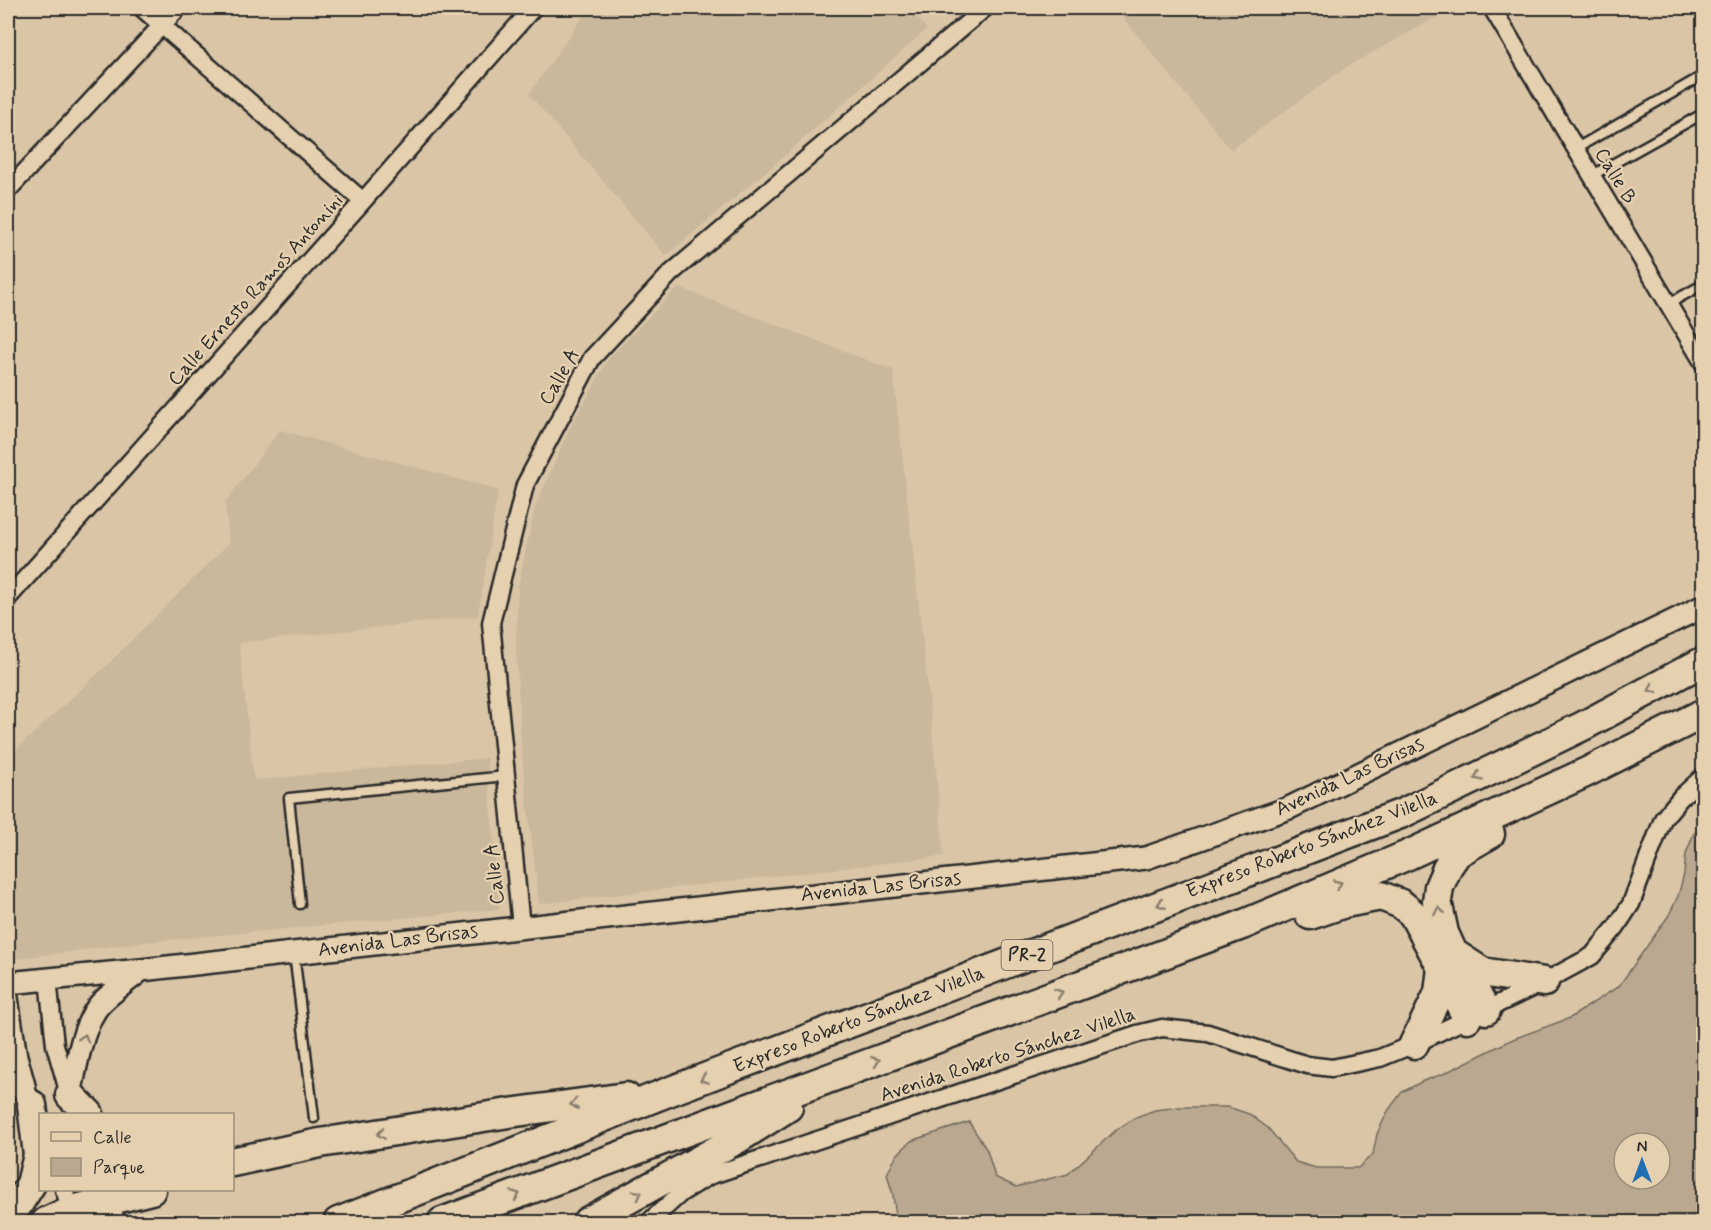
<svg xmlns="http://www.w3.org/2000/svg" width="1711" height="1230" font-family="Mynerve,sans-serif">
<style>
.built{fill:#cab89c}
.green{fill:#baa990;stroke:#726a5e;stroke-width:1.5;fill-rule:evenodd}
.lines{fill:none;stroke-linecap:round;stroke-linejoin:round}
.service-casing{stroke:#2b2b2b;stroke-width:13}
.minor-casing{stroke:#2b2b2b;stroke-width:21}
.tertiary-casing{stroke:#2b2b2b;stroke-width:26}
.trunk-casing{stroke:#2b2b2b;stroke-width:33}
.service{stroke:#e5d0af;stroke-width:8}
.minor{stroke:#e5d0af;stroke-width:16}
.tertiary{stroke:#e5d0af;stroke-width:21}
.trunk{stroke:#e5d0af;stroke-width:28}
.oneway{stroke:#887e6d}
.labels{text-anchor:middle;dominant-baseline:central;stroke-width:4.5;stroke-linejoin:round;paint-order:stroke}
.shield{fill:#e5d0af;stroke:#635c53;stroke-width:1.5}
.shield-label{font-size:18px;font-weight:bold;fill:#2b2b2b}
.street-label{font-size:20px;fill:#2b2b2b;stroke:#e5d0af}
</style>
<rect width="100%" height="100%" fill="#dac6a7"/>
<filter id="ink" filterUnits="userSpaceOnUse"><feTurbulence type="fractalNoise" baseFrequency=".0167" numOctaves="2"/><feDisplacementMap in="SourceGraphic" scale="12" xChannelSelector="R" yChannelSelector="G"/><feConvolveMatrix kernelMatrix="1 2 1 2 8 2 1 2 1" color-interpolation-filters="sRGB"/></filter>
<g filter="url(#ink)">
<!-- built -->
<path class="built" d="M589 8H909L927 29 783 157 666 256 529 94Z
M1115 8H1454L1348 66 1231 150Z
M678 287 893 370 931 716 944 856 539 904 521 746 516 647 518 587 535 507 569 430 609 358Z
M280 430 498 490 478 616 239 643 254 780 487 758 499 909 135 943 8 960V757L105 667 229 543 225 502Z"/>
<!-- green -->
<path class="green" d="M1703 829V1222H891L896 1216 893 1195 887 1174 897 1155 911 1141 969 1122 987 1150 995 1177 1016 1187 1068 1174 1116 1130 1136 1117 1155 1110 1179 1107H1228L1249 1114 1268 1128 1296 1162 1316 1168H1358L1373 1154 1377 1134 1388 1111 1402 1092 1423 1081 1443 1074 1513 1039 1570 1018 1619 986 1669 915 1678 896 1684 874 1686 854 1694 833ZM1624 1143H1660V1179H1624Z"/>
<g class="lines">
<!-- service casing -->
<g class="service-casing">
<path id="service" d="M1575 149 1704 75
M1591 176 1704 113
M1668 304 1704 284
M300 904 289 798 506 776
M294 953 314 1118"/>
</g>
<!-- minor casing -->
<g class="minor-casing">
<path id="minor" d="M142 8 363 201
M1492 8 1704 364
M8 190 178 8
M8 598 363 201 533 8
M521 927 491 623 525 485 592 358 670 274 985 8
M48 979 55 1045 69 1094
M8 988 18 1054 27 1087
M64 1190 74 1217
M106 1193 117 1222
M649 1222 681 1193 709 1176 1137 1034 1162 1028 1208 1033 1307 1065 1332 1068 1380 1058 1414 1044 1544 982 1592 956 1616 927 1631 904 1663 819 1681 797 1704 776"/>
</g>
<!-- tertiary casing -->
<g class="tertiary-casing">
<path id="tertiary" d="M8 983 141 970 1146 858 1289 808 1704 606
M8 1064 32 1105
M70 1095C76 1068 82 1023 101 1003 113 991 128 981 141 970"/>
</g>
<!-- trunk casing -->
<g class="trunk-casing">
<path id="trunk" d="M1490 834 1457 853 1448 866 1439 887 1437 901 1444 933 1453 953 1482 972 1544 982
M1310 915 1345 903 1381 896 1401 904 1413 914 1442 968 1439 993 1414 1044
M1455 957 1486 1010
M1446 976 1467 1018
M70 1095 89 1114
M232 1162 320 1143 509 1113 626 1097
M8 1220 31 1184 38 1155 32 1105
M46 1222 72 1210 151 1190
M338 1222 673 1090 1403 813 1583 726 1704 661
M442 1222 1242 925 1408 855 1587 772 1704 713
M587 1222 739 1138 788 1107"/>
</g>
<!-- service -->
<use href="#service" class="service"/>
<!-- minor -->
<use href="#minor" class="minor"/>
<!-- tertiary -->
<use href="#tertiary" class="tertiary"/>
<!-- trunk -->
<use href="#trunk" class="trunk"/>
</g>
<!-- one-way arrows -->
<defs><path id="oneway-chevron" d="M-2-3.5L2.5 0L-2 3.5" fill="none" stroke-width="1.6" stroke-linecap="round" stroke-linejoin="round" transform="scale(1.5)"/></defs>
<g class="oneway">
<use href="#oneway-chevron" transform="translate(1652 689) rotate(152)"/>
<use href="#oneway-chevron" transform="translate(1478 777) rotate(154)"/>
<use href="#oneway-chevron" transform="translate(1338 884) rotate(-23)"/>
<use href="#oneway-chevron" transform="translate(1161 904) rotate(159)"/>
<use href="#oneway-chevron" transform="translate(1439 911) rotate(-100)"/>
<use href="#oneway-chevron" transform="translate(1059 993) rotate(-20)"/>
<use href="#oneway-chevron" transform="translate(84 1038) rotate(-73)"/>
<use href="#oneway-chevron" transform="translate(876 1061) rotate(-20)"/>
<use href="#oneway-chevron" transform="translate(704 1079) rotate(159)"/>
<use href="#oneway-chevron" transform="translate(574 1104) rotate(172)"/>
<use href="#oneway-chevron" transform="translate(381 1134) rotate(171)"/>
<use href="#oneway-chevron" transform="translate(638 1194) rotate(-29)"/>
<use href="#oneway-chevron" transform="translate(516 1195) rotate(-20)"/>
</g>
</g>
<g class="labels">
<!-- shield labels -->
<rect class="shield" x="1001.5" y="940" width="51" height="30" rx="4.5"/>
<g class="shield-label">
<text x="1027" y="955">PR-2</text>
</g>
<!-- street labels -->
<g class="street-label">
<text transform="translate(1615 176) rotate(59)">Calle B</text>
<text transform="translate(256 290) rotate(-48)">Calle Ernesto Ramos Antonini</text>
<text transform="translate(560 377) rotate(-60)">Calle A</text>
<text transform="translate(1350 777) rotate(-25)">Avenida Las Brisas</text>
<text transform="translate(1312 845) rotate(-21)">Expreso Roberto Sánchez Vilella</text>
<text transform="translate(495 874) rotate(-96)">Calle A</text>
<text transform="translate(881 887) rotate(-6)">Avenida Las Brisas</text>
<text transform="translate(398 941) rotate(-7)">Avenida Las Brisas</text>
<text transform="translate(859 1020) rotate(-21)">Expreso Roberto Sánchez Vilella</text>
<text transform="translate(1008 1055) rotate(-18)">Avenida Roberto Sánchez Vilella</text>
</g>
</g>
<!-- margin -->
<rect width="1711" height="1230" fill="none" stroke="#e5d0af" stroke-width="30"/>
<rect x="15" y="15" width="1681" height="1200" fill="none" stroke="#2b2b2b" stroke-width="2" filter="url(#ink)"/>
<!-- legend -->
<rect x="39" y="1113" width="195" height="78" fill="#e5d0af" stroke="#9b8e7a" stroke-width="1.5"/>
<rect x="51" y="1132" width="30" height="9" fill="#e5d0af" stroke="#9b8e7a" stroke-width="1.5"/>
<text x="93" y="1143" font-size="18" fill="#2b2b2b">Calle</text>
<rect x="51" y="1158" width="30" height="18" fill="#baa990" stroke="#9b8e7a" stroke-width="1.5"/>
<text x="93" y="1173" font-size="18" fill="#2b2b2b">Parque</text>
<!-- north arrow -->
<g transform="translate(1642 1161)"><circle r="28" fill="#e5d0af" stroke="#9b8e7a" stroke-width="1.5"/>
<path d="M0-4.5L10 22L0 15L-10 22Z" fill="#1f6fb2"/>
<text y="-9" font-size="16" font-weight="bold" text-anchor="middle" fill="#2b2b2b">N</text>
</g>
</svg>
